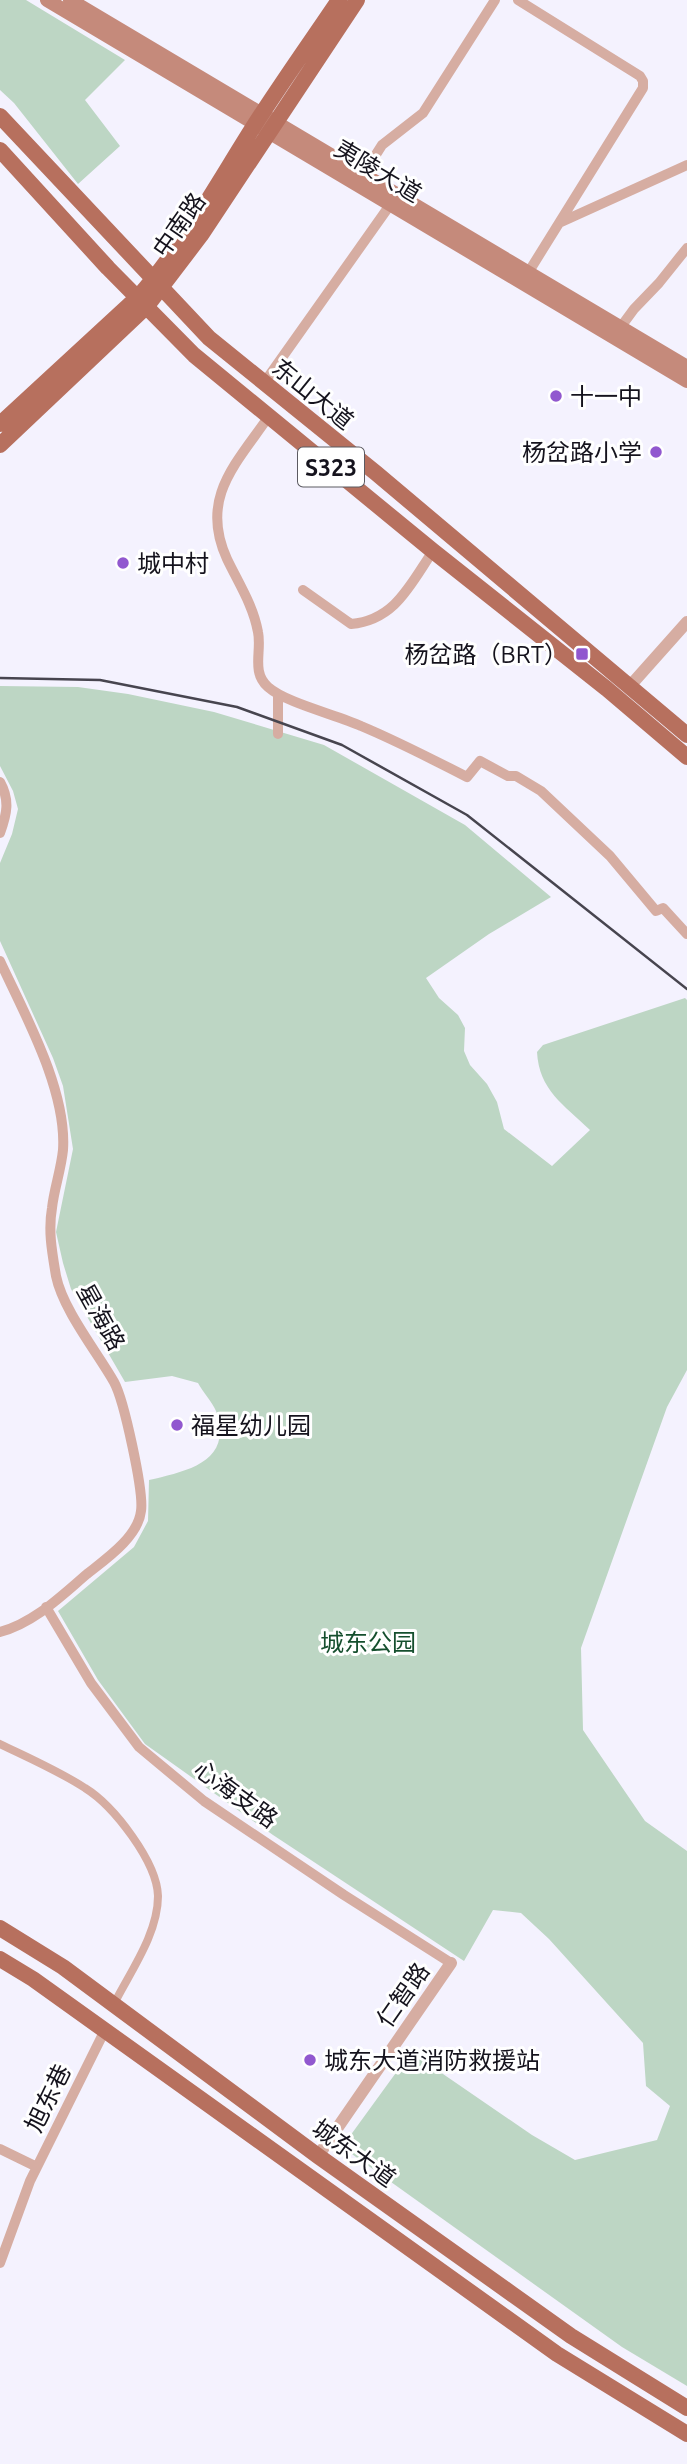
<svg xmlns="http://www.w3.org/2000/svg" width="687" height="2464" font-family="Ubuntu,'Noto Sans SC',sans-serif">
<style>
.green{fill:#bdd6c4}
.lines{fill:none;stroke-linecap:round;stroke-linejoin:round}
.pedestrian{stroke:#d6ada2;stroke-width:8}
.minor{stroke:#d6ada2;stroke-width:10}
.tertiary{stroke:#d6ada2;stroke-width:12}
.secondary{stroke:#c58a7b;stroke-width:14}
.primary{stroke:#b7705e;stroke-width:16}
.rail{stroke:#47454f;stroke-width:2.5}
.poi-dot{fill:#9158cf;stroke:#fff;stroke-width:2.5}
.labels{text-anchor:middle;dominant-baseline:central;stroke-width:6;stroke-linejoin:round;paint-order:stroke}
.shield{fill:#fff;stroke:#5b5a61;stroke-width:2}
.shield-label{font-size:23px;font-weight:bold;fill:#15131d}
.street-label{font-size:24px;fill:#15131d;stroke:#fff}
.poi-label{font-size:24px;fill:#15131d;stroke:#fff;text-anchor:start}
.park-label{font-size:24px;fill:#154f2e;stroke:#fff}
</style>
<rect width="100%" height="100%" fill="#f4f2fe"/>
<!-- green -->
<path class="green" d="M0 0H26L125 60 85 100 120 146 78 184 14 103 0 90Z
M0 686 78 687 128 694 214 712 324 745 465 825 551 897 489 934 426 978 439 998 458 1015 465 1028 464 1051 470 1065 487 1084 497 1102 504 1129 552 1166 590 1130C564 1105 539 1090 537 1052L543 1045 685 998 687 1000V1370L667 1407 581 1648 583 1730 645 1821 687 1851V2386L622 2347 342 2147 411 2052 532 2135 575 2160 657 2140 670 2106 646 2086 643 2043 549 1939 521 1913 493 1910 464 1961 273 1835 145 1744 98 1680 58 1611 134 1547 148 1521 149 1480C187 1471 234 1462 216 1411 212 1402 203 1392 198 1383L172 1376 125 1382 71 1289 63 1263 56 1232 73 1149 63 1086 53 1058 0 941V863L12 834 18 809 13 791 0 766Z"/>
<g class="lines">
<!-- pedestrian -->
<path class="pedestrian" d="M0 1744C29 1758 59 1771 85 1788 114 1806 157 1862 158 1896 158 1934 130 1972 114 2004"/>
<!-- minor -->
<path class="minor" d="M518 0 640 76 643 81V88L528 273
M363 175 382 145 423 113 495 0
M559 223 687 165
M620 328 634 309 659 283 687 248
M264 383 390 205
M269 416C236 464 199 498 227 559 239 584 253 605 258 632 262 651 251 672 268 687 286 703 337 715 361 726 397 741 432 759 467 777L480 761 508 776H516L541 791 610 856 656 911 663 908 687 934
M303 590 351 624C395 620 410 585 433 551
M278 734V695
M0 782C10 800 7 814 0 833
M0 961C25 1015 67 1090 63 1150 61 1170 54 1189 52 1208 48 1231 52 1252 56 1276 63 1310 97 1352 114 1382 124 1400 144 1492 141 1511 138 1537 106 1559 87 1574 61 1596 34 1623 0 1632
M46 1607 91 1683 139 1747 204 1801 344 1895 451 1963
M0 2149 37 2167
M0 2263 30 2181 105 2030"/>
<!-- tertiary -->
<path class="tertiary" d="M630 686 687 622
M318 2156 451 1963"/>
<!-- secondary -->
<path class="secondary" d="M47 0 687 381
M70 0 687 367"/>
<!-- primary -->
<path class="primary" d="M0 116 209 338 376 473 687 735
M0 150 108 268 194 355 433 551 607 689 687 757
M0 424 138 297C183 246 216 186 252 129 280 85 310 43 339 0
M0 445 147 306 201 235 357 0
M0 1928 63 1967 318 2156 571 2336 687 2408
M0 1959 33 1979 557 2354 687 2434"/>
<!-- rail -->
<path class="rail" d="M0 678 100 680 237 707 342 745 467 815 687 989"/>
</g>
<!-- markers -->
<g class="poi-dot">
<circle cx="556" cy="396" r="7"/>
<circle cx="656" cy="452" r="7"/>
<circle cx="123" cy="563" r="7"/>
<rect x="575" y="647" width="14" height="14" rx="3.5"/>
<circle cx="177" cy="1425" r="7"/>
<circle cx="310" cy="2060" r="7"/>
</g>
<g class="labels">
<!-- shield labels -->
<rect class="shield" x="298" y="447.5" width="66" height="39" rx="5"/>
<g class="shield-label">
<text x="331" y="467">S323</text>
</g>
<!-- street labels -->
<g class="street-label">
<text transform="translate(378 171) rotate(31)">夷陵大道</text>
<text transform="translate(179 225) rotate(-55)">中南路</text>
<text transform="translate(313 394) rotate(39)">东山大道</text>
<text transform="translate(101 1317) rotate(61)">星海路</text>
<text transform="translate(236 1794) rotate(36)">心海支路</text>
<text transform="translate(403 1995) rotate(-55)">仁智路</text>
<text transform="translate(48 2098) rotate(-64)">旭东巷</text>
<text transform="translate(354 2153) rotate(36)">城东大道</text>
</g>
<!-- poi labels -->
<g class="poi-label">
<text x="570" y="396">十一中</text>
<text x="642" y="452" text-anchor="end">杨岔路小学</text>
<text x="137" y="563">城中村</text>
<text x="568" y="654" text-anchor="end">杨岔路（BRT）</text>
<text x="191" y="1425">福星幼儿园</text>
<text x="324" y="2060">城东大道消防救援站</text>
</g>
<!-- park labels -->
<g class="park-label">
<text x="368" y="1642">城东公园</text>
</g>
</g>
</svg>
